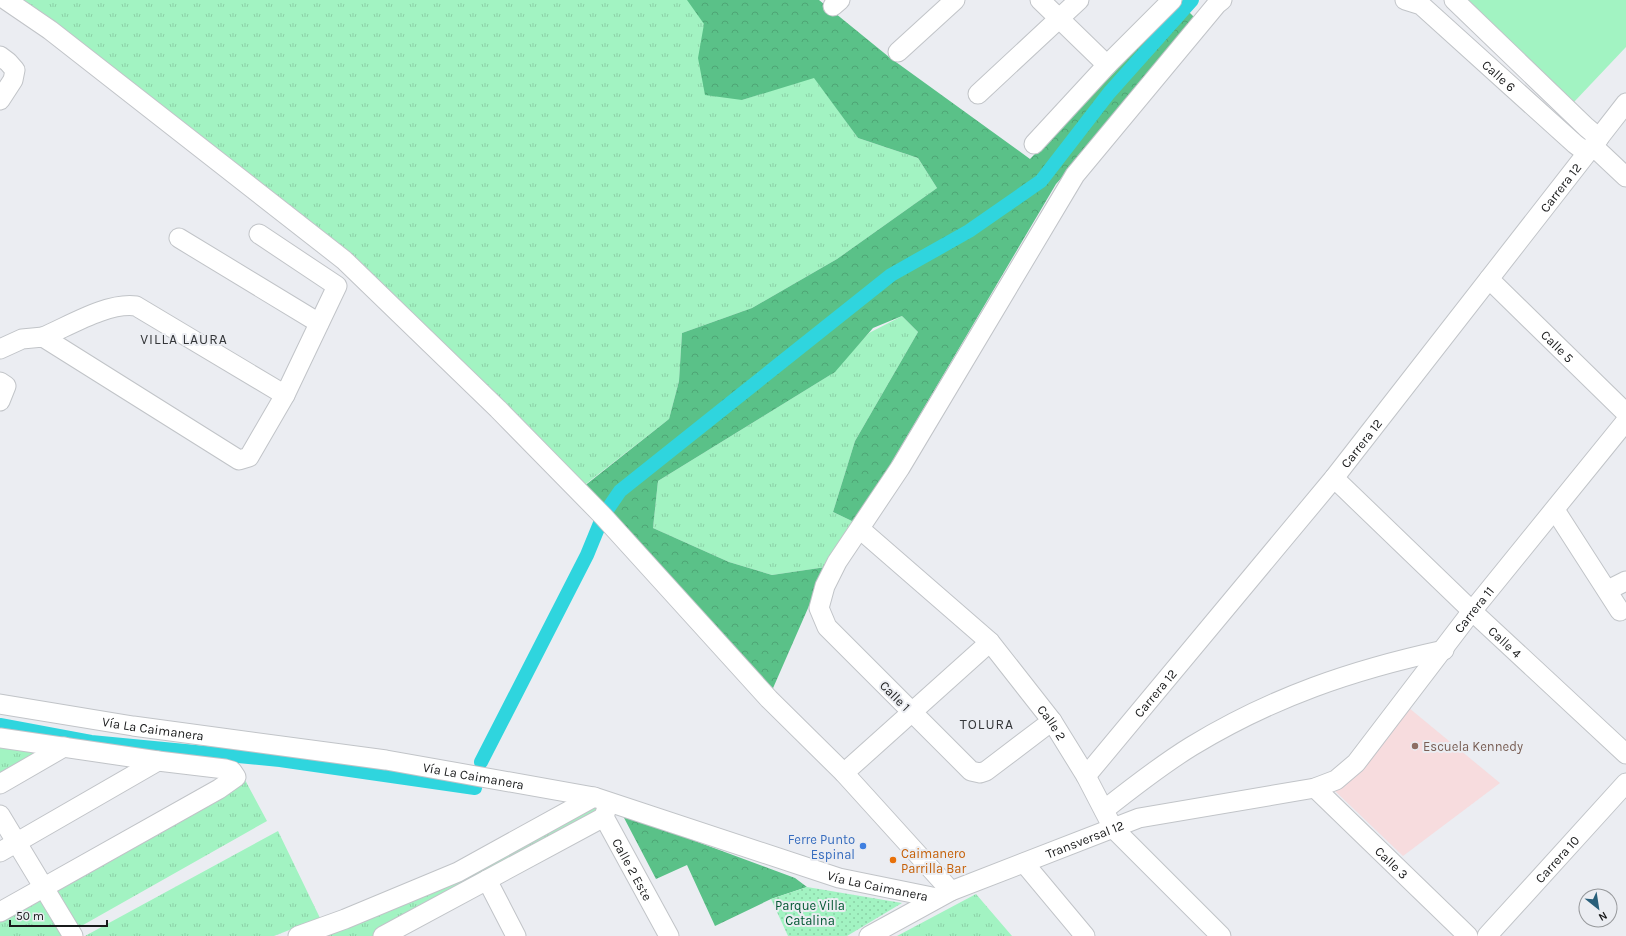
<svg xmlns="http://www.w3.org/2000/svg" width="1626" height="936" font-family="Karla,sans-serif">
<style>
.education{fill:#f7dcde}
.grass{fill:url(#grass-tufts)}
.forest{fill:url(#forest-crowns)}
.park{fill:url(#park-dots)}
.pitch{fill:#a2f3c2}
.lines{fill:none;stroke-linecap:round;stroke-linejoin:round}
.canal{stroke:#2fd5de;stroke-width:14}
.minor-casing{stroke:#c1c4c8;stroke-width:21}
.minor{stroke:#fff;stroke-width:19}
.education-dot{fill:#8d6e63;stroke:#ebedf2;stroke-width:1.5}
.shop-dot{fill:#3f7fe0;stroke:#ebedf2;stroke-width:1.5}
.food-dot{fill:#e8710a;stroke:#ebedf2;stroke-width:1.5}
.labels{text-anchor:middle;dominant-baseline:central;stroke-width:4;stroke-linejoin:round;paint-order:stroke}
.street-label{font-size:13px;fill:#191a1b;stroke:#ebedf2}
.education-label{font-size:13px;fill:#785e54;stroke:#ebedf2;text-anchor:start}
.shop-label{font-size:13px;fill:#366cbe;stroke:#ebedf2;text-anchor:end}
.food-label{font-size:13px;fill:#c56008;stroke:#ebedf2;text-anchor:start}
.park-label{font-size:13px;fill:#025732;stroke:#ebedf2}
.neighbourhood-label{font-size:14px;letter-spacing:1px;fill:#343639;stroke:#ebedf2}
</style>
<defs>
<pattern id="grass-tufts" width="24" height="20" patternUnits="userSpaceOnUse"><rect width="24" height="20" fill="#a2f3c2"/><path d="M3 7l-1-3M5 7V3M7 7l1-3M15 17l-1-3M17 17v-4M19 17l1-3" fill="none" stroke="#8bd0a6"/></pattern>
<pattern id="forest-crowns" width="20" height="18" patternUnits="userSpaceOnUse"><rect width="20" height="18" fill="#5ac188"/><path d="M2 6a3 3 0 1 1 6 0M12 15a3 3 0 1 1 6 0" fill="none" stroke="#4ea575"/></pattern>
<pattern id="park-dots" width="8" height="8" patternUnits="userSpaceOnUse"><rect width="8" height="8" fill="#a2f3c2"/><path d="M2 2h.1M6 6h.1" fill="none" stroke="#8bd0a6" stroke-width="1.8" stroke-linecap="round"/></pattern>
</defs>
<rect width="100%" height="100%" fill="#ebedf2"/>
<!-- education -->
<path class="education" d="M1409 708 1500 783 1403 856 1334 790Z"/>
<!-- grass -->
<path class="grass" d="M20 0H690L718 31 742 100 814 77 858 138 918 158 937 188 837 259 752 308 682 333 679 381 669 419 582 487 357 264Z
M902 316 918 332 855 441 833 512 854 522 826 567 772 575 729 562 653 528 658 481 830 375 869 333Z
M0 745 42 750 0 777Z
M244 778 267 821 76 929 53 890Z
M595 800 601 815 377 936H305Z
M278 831 320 918 274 936H85Z
M976 894 1012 936H897Z
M41 895 65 936H0V919Z"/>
<!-- forest -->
<path class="forest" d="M687 0H819L889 57 1030 159 1181 4 1201 24 1056 184 866 506 854 522 833 512 855 441 918 332 902 316 873 328 835 372 658 481 653 528 729 562 772 575 826 567 770 695 583 487 669 419 679 381 682 333 752 308 837 259 937 188 918 158 858 138 814 78 742 100 705 95 698 58 704 24Z
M622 814 795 878 807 887 771 899 715 926 687 865 656 879Z"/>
<!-- park -->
<path class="park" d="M807 887 902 903 847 936H788L771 899Z"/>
<!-- pitch -->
<path class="pitch" d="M1465 0H1626V47L1574 102Z"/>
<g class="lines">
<!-- canal -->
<path class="canal" d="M0 725 91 742 280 760 475 788
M481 762 587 555 603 516 620 491 891 275 969 231 1041 181 1109 93 1192 0"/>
<!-- minor casing -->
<g class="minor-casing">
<g id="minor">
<path d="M6 0 50 30 344 260 498 409 603 516 769 699 844 773 951 891"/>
<path d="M1040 0 1107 65"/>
<path id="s1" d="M1405 0 1421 5 1575 144 1587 153"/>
<path d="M1454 0 1586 127 1599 138"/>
<path d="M833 6 840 0"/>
<path d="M898 52 955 0"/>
<path d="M0 56 8 62 15 70 13 80 0 100"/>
<path d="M978 94 1079 0"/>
<path d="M1034 144 1107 65 1172 0"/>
<path d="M1593 146 1626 177"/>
<path d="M179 238 319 323"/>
<path id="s2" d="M1489 279 1626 413"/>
<path d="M43 337C69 326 108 302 136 306L285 395"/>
<path d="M0 349 22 339 43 337 239 460 249 457 285 395 337 286 259 234"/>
<path d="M0 382 6 386 0 401"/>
<path id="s3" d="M1334 478 1472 611 1626 754"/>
<path d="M1555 510 1620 611"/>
<path id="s4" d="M860 529 990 642 1052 721 1086 776 1113 828 1221 936"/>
<path d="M1608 590 1626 581"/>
<path id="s5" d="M0 704 133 726 386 760 594 797 839 878 937 898"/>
<path d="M1052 721 986 771 980 773 971 771 827 627 819 608 825 586 837 562 900 468 1075 175 1217 4 1222 0"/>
<path d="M0 738 158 761 225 769 232 771 236 777 219 789 0 912"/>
<path d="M844 773 990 642"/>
<path id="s6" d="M1086 776 1334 478 1626 103"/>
<path d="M0 784 64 747"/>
<path id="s7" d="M1315 788 1468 936"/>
<path id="s8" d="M607 807 604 817 669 936"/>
<path d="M1104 810C1133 787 1161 765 1192 746 1273 697 1352 670 1444 650"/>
<path d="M0 815 73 936"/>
<path d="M0 852 158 761"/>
<path d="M1024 863 1085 936"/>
<path d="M487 880 516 936"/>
<path d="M298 936 345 919 458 872 594 797"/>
<path d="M383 936 604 817"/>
<path id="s9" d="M869 936 951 891 1139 818 1315 788 1336 780 1356 763 1472 611 1626 421"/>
<path id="s10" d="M1487 936 1626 783"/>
</g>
</g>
<!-- minor -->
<use href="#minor" class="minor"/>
</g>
<!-- markers -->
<circle class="education-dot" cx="1415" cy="746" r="4"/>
<circle class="shop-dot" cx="863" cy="846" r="4"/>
<circle class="food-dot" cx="893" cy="860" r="4"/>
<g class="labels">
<!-- street labels -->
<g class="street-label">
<text stroke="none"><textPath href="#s1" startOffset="122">Calle 6</textPath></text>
<text stroke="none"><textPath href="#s6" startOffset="756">Carrera 12</textPath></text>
<text stroke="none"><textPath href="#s2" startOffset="96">Calle 5</textPath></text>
<text stroke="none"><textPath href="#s6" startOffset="432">Carrera 12</textPath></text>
<text stroke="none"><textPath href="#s9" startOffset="716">Carrera 11</textPath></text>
<text stroke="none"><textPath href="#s3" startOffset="237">Calle 4</textPath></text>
<text stroke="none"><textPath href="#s6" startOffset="108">Carrera 12</textPath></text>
<text transform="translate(895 696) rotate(45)">Calle 1</text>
<text stroke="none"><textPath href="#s4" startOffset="274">Calle 2</textPath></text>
<text stroke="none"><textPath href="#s5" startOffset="155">Vía La Caimanera</textPath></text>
<text stroke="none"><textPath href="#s5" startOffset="479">Vía La Caimanera</textPath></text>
<text stroke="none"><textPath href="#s9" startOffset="237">Transversal 12</textPath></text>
<text stroke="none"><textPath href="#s10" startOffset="104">Carrera 10</textPath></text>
<text stroke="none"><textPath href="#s7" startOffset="107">Calle 3</textPath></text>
<text stroke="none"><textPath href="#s8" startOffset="70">Calle 2 Este</textPath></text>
<text stroke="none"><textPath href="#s5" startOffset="899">Vía La Caimanera</textPath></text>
</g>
<!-- education labels -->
<g class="education-label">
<text x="1423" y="746">Escuela Kennedy</text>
</g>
<!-- shop labels -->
<g class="shop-label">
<text x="855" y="839">Ferre Punto<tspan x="855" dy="15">Espinal</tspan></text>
</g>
<!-- food labels -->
<g class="food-label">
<text x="901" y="853">Caimanero<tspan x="901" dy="15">Parrilla Bar</tspan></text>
</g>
<!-- park labels -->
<g class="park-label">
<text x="810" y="905">Parque Villa<tspan x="810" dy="15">Catalina</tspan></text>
</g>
<!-- neighbourhood labels -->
<g class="neighbourhood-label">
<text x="184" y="339">VILLA LAURA</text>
<text x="987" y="724">TOLURA</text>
</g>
</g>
<!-- north arrow -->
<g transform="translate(1598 908) rotate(150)"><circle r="19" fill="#ebedf2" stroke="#97999c"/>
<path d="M0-3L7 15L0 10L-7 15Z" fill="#295f7a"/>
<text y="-6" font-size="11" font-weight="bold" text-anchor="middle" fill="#191a1b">N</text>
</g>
<!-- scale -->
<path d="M10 920v6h97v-6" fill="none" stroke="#191a1b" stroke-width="2"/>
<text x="16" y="920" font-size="12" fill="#191a1b" stroke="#ebedf2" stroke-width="3" paint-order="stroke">50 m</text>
</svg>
